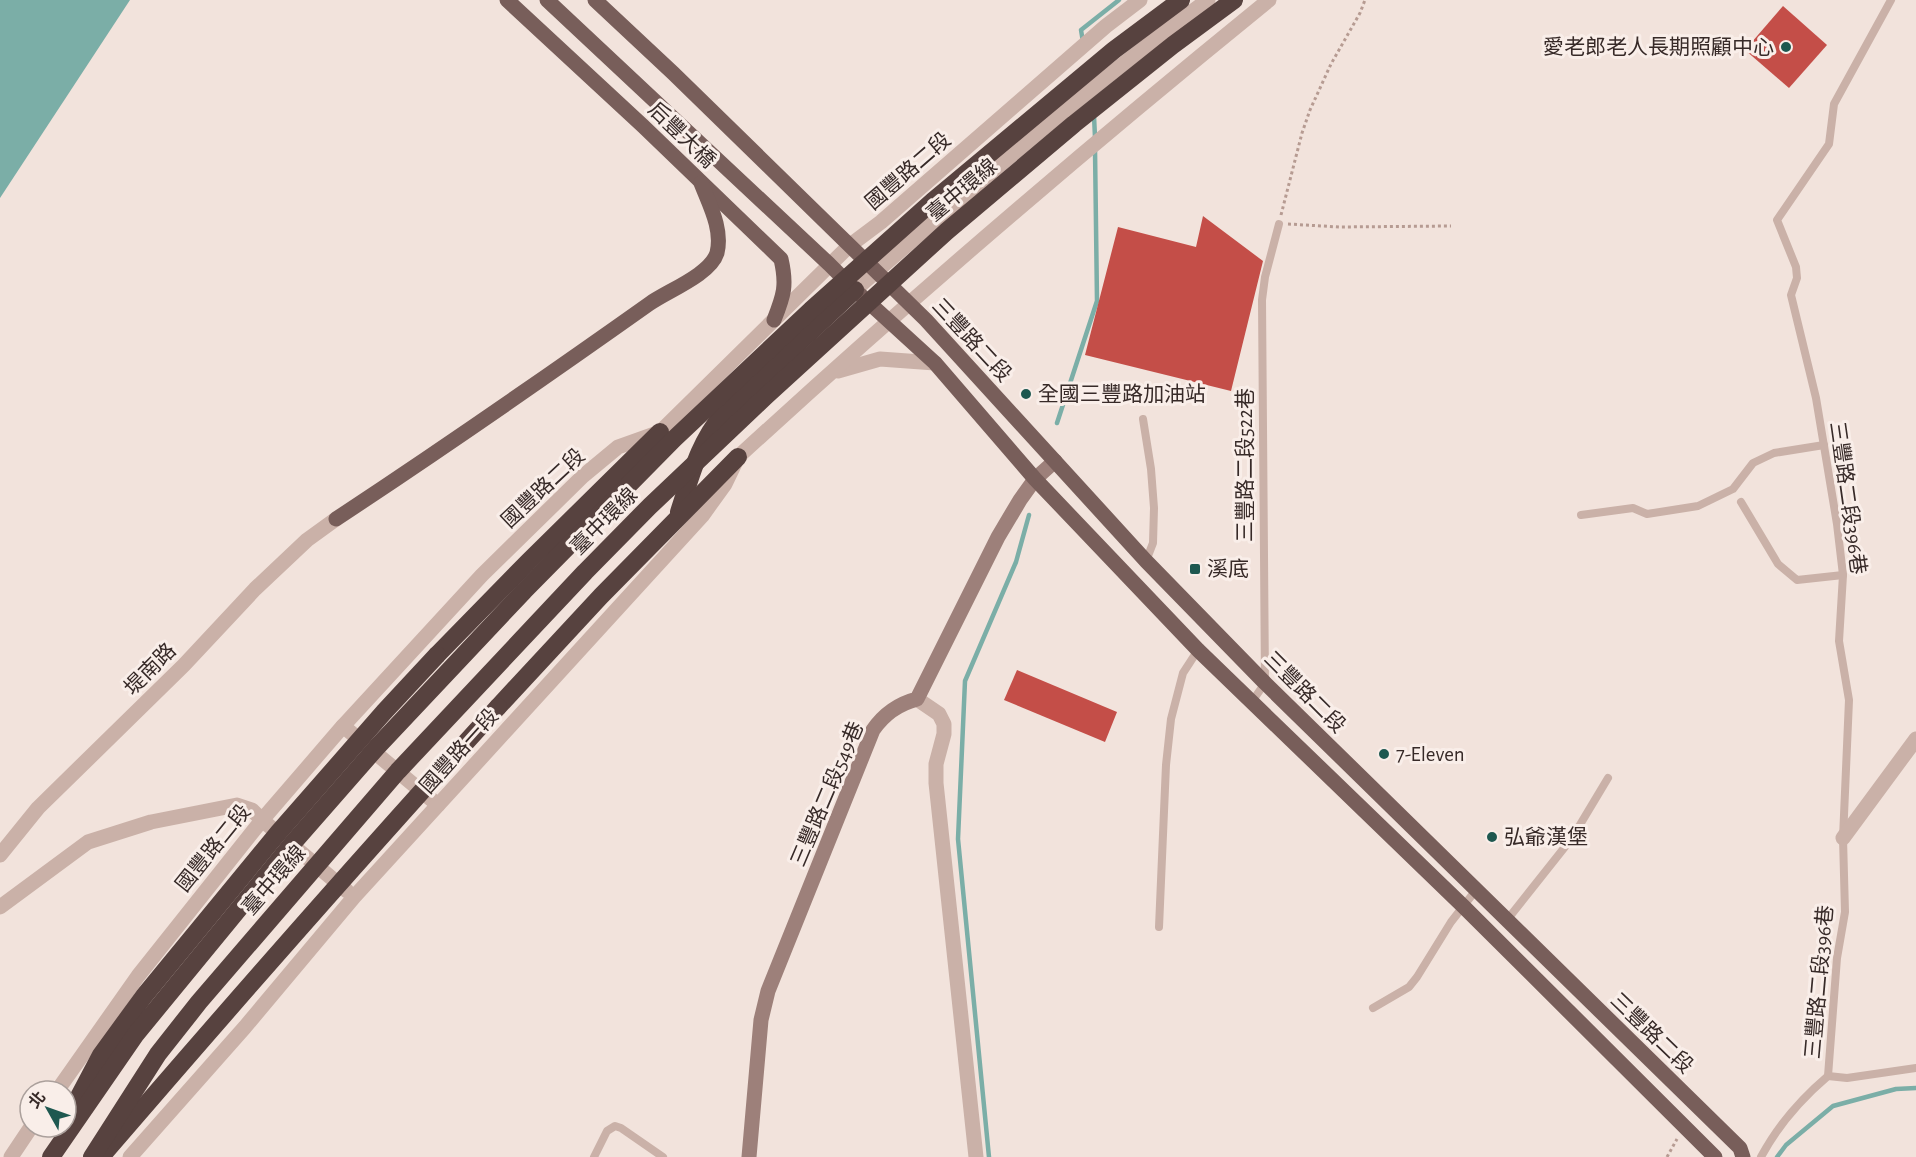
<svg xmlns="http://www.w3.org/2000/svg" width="1916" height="1157" viewBox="0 0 1916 1157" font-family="'Alegreya Sans','Noto Sans TC',sans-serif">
<rect width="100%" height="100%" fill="#f2e3dc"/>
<polygon fill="#7baea7" points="0,0 130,0 0,198"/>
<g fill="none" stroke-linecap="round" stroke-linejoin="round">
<g stroke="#7baea7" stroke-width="4.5">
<polyline points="1083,42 1081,30 1119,0"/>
<polyline points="1094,116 1095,137"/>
<polyline points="1057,423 1097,301 1095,149"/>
<polyline points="989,1157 958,839 965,681 1016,562 1029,515"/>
<polyline points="1777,1157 1786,1145 1833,1106 1896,1089 1916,1088"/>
</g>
</g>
<g fill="#c44e48">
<polygon points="1783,6 1827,45 1789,88 1745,50"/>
<polygon points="1203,216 1263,261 1231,391 1085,355 1118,227 1196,247"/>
<polygon points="1017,670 1117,712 1105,742 1004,700"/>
</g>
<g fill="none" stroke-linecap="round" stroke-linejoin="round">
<g stroke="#b69b92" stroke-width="3" stroke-dasharray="3 3" stroke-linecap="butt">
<polyline points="1281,215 1302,133 1310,110 1331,64 1360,13 1365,0"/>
<polyline points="1288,224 1339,227 1451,226"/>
<polyline points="1667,1157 1677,1139"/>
</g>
<g stroke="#cab1a8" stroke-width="8">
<polyline points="1143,419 1151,469 1154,508 1153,543 1146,561"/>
<polyline points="1741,502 1778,564 1797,580 1843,575"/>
<polyline points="1581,515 1633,508 1647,514 1698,506 1733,489 1753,463 1774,453 1824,445"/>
<polyline points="1251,703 1265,683 1262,300 1265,277 1279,224"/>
<polyline points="1507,920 1572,838 1608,778"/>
<polyline points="1159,927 1166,765 1171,719 1183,673 1198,650"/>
<polyline points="1373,1008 1409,987 1417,977 1451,922 1476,890"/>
<polyline points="1828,1076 1847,1078 1916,1068"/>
<polyline points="594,1157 607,1131 615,1126 621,1128 663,1157"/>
<path d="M1761,1157C1778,1125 1801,1099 1828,1076L1837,958L1845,912L1843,838L1849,700L1839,641L1843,575L1837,524L1816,398L1791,295L1797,278L1796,267L1777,220L1829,144L1834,104L1891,0"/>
</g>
<g stroke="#cab1a8" stroke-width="15">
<path d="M855,290C970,190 1085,89 1208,0"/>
<polyline points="838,371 880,359 935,363"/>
<polyline points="917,699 939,714 944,724 944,734 936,764 936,783 976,1157"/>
<polyline points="343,726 438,805"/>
<polyline points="1843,838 1916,739"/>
<polyline points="0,855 38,808 184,665 255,589 307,540 336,519"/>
<polyline points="0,907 88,842 151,822 237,805 252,810 262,820 347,891"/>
<polyline points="57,1091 138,976 262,820 343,726 482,575 583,476 618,447 660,432 849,246 881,222 1106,26 1140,0"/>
<polyline points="11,1157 31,1127"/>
<path d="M130,1157L245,1027L354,897L702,516L725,484L738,457C910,299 1088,147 1269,0"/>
</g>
<path stroke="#9d807a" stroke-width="15" d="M749,1157L761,1020L768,991L873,730C884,714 898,704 917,699L998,537L1020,500L1035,479L1055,461"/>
<g stroke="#785e5a" stroke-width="15">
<path d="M507,0L643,126L781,259C787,285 784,295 774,320"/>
<polyline points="547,0 829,264 855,290 935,363 1035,479 1198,650 1463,906 1715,1157"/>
<polyline points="595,0 673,73 926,320 1146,561 1265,683 1740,1148 1743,1157"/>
<path d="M336,519C442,449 546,377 649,304C667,291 710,275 717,253C723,229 709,204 701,183"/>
</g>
<g stroke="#57423f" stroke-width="18">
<path d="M679,512C691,476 698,444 723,414L855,290"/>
<polyline points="437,655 529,561 660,432"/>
<polyline points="498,707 601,596 738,457"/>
</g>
<g stroke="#57423f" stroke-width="18">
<polyline points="73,1108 101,1055 144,996 278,833 384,712 437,655"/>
<path d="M106,1151C235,1001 365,853 498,707"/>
<polyline points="51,1157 136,1034 292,844 377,747 524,591 674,439 811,310 933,201 1114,50 1181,0"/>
<polyline points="92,1157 158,1054 199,1002 398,771 585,572 650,506 766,396 947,231 1074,124 1173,45 1234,0"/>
</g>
</g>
<g fill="#1e5850" stroke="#f9eee9" stroke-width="2">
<circle cx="1786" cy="47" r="6"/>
<circle cx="1026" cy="394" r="6"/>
<rect x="1189" y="563" width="12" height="12" rx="3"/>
<circle cx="1384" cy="754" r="6"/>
<circle cx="1492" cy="837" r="6"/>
</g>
<g text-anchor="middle" stroke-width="6" stroke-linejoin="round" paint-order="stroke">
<g font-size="21" fill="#372a28" stroke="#f9eee9" text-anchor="start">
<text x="1774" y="54" text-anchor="end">愛老郎老人長期照顧中心</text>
<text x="1038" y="401">全國三豐路加油站</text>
<text x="1207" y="576">溪底</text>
<text x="1396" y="761">7-Eleven</text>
<text x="1504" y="844">弘爺漢堡</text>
</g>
<g font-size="21" fill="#372a28" stroke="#f9eee9">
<text transform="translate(682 135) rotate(44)" y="7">后豐大橋</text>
<text transform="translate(908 171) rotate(-41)" y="7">國豐路二段</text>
<text transform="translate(962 190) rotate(-40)" y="7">臺中環線</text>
<text transform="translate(972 340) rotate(47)" y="7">三豐路二段</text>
<text transform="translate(1245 465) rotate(-90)" y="7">三豐路二段522巷</text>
<text transform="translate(543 488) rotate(-43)" y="7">國豐路二段</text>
<text transform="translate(1848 498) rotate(82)" y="7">三豐路二段396巷</text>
<text transform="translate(604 521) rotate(-45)" y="7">臺中環線</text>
<text transform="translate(150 669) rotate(-45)" y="7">堤南路</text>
<text transform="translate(1305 692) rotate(45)" y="7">三豐路二段</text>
<text transform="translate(459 751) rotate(-48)" y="7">國豐路一段</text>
<text transform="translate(827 794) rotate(-67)" y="7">三豐路二段549巷</text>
<text transform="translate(213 848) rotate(-51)" y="7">國豐路二段</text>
<text transform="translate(274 880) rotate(-49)" y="7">臺中環線</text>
<text transform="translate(1819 982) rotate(-85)" y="7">三豐路二段396巷</text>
<text transform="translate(1652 1033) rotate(44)" y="7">三豐路二段</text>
</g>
</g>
<g transform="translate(48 1109) rotate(310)"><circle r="28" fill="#f9eee9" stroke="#aba09c" stroke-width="1.5"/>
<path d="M0-4.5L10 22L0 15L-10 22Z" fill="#1e5850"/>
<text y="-9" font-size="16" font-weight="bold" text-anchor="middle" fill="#372a28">北</text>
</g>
</svg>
